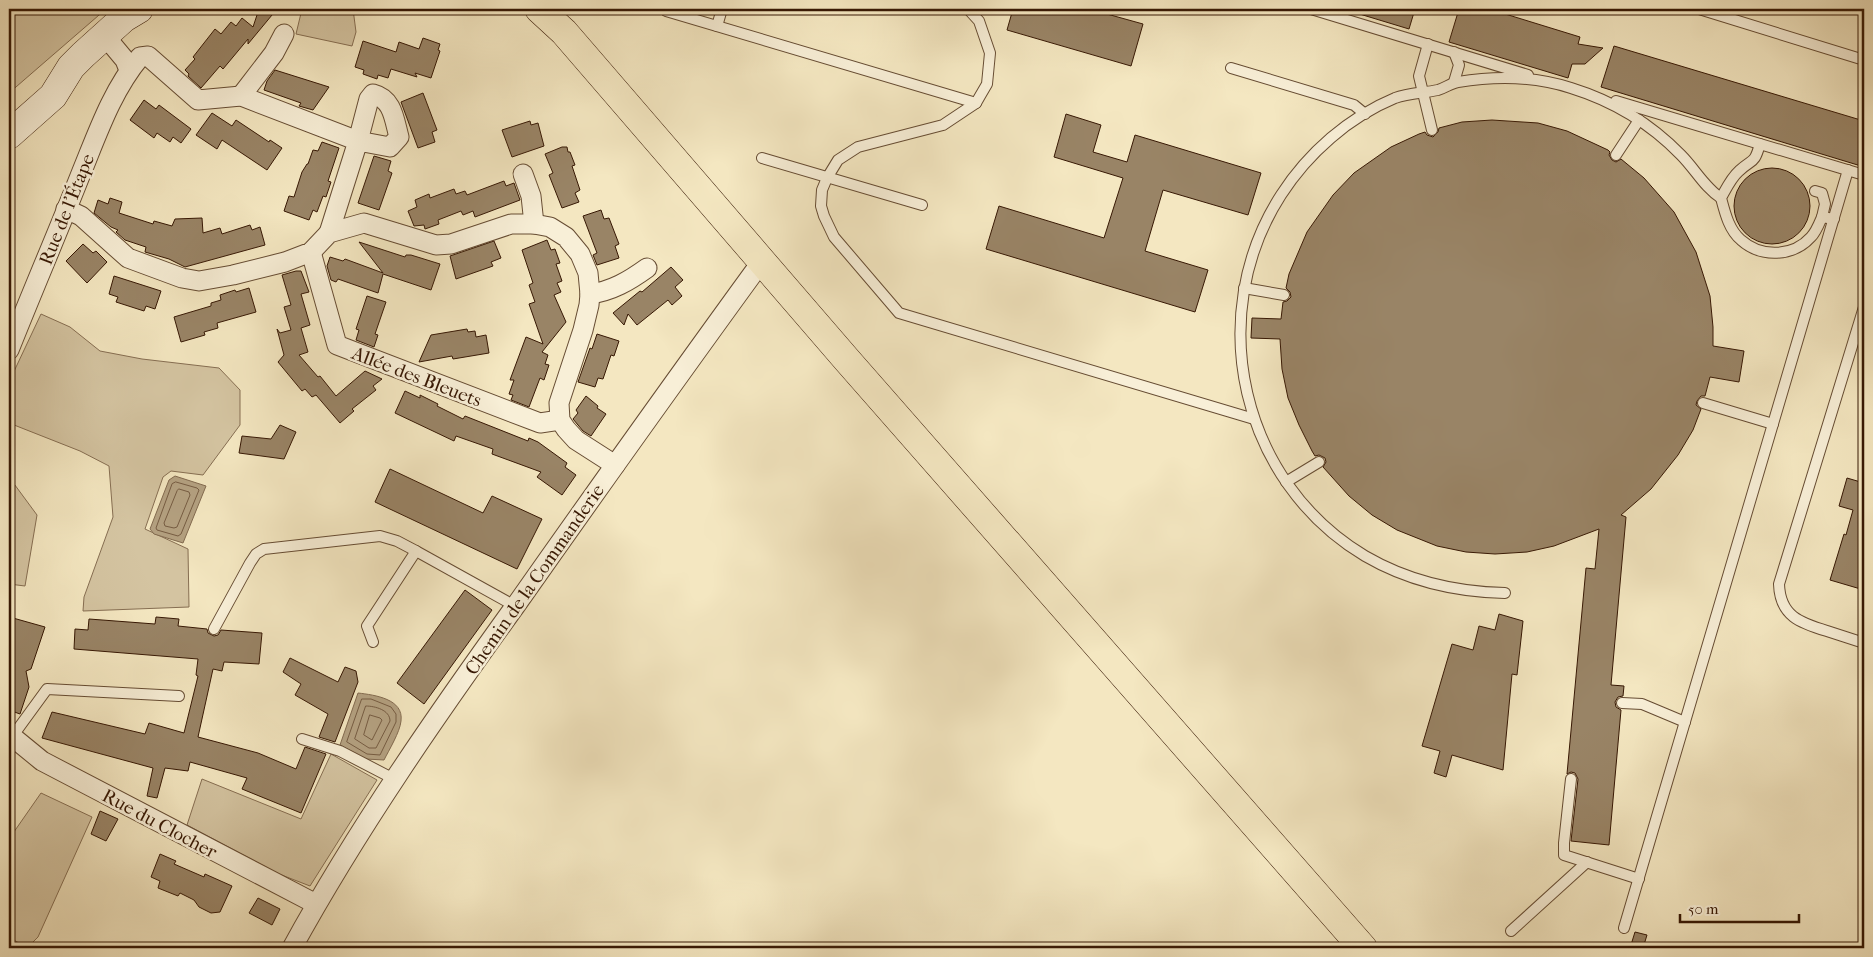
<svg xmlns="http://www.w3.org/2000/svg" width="1873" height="957" viewBox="0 0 1873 957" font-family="'IM FELL French Canon',serif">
<rect width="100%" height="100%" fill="#f4e7c1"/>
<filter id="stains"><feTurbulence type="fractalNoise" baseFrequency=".004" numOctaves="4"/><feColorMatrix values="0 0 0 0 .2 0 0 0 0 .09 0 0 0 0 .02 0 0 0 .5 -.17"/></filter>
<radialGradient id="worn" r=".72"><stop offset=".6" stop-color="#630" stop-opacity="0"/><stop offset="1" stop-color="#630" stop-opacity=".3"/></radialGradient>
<g fill="#d4c4a1" stroke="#866e52">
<polygon points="9,9 106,9 9,93"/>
<polygon points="302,9 353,9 356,32 352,46 296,34"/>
<polygon points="41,314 70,327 100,351 142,359 219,368 240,390 240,425 203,475 171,471 163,477 145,529 188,549 189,607 83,611 84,597 113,517 109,466 80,451 9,423 9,382"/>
<polygon points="9,477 37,515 25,586 9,584"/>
<polygon points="331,754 377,780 310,886 279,874 187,825 202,779 301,819"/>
<polygon points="41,793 92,817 38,937 27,948 9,937 9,839"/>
</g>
<g fill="#b4a181" stroke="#826a4f">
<polygon points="175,476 206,486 183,543 154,534 150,529 169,480"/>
<path d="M358,693C375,695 404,699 401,721C400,732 389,750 384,760L366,759L340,745Z"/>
</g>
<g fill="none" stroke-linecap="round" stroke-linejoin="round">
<g stroke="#765c42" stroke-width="1">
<polygon points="176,482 197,488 199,490 181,534 178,536 157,530 156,528 172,484"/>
<polygon points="179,489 189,492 190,495 177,527 174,528 165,526 164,523 177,491"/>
<polygon points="362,699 371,699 391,707 396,714 396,722 380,755 367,754 347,742"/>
<path d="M366,706C375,706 390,710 390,721L376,748H369L355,739Z"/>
<polygon points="370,715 380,718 382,720 372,740 364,735"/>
</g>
</g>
<g fill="#998466" stroke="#371804">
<polygon points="259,9 277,9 248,44 248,39 223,69 220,66 201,88 188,76 189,74 185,70 195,59 193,57 215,29 221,34 231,22 236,26 242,18 253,27"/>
<polygon points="1013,9 1089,9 1143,24 1131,66 1007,30"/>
<polygon points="1354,9 1415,9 1409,29 1353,12"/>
<polygon points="1459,9 1489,9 1580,37 1578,44 1603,48 1585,64 1572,64 1568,78 1449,42"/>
<polygon points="423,38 440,44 438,50 440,51 431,78 415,73 417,77 391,69 388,78 378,75 377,79 363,74 364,70 355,67 363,41 396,52 399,42 419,49"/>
<polygon points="1614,46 1864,121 1864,156 1861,166 1601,87"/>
<polygon points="275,70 329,87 313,110 299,106 301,103 264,90 267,81"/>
<polygon points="423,93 437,130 432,132 435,142 418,148 401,102"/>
<polygon points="144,100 156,109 159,105 191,129 181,143 173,137 170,142 157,133 154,138 130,120"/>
<polygon points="212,113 232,126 236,120 269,142 270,140 282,148 267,170 222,140 217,149 196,135"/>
<polygon points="1066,114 1101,125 1093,152 1127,162 1135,135 1261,173 1248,215 1163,190 1145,251 1208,270 1195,312 986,249 999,206 1104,238 1123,178 1054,157"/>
<polygon points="1492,120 1538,123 1567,131 1608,150 1610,152 1609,155 1612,160 1616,162 1621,159 1644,178 1674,212 1696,252 1710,296 1713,327 1713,346 1744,351 1739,382 1710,377 1705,396 1701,396 1697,401 1696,405 1701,409 1693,430 1678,455 1651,489 1621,515 1626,517 1611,685 1624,686 1623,696 1618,697 1615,702 1616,707 1621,710 1609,845 1571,841 1578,779 1575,773 1571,772 1567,774 1586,568 1595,569 1599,529 1554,546 1527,552 1495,554 1466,552 1437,546 1397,530 1372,515 1349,496 1323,467 1326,462 1325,458 1319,455 1315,456 1312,451 1299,425 1288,398 1282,369 1280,339 1251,338 1252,318 1281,319 1283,302 1287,301 1291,297 1290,292 1286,288 1289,274 1307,232 1333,195 1354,173 1391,147 1419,134 1425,132 1427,135 1433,137 1438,132 1439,128 1462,122"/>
<polygon points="530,121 531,125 538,123 544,146 512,157 502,130"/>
<polygon points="322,142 339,148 328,181 331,182 326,197 323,196 317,212 313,210 309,220 284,211 289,196 294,197 302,172 307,164 308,164 313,150 318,151"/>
<polygon points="562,147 567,147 568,152 570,152 575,165 572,166 580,190 575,193 579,202 562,208 549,175 553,173 545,154"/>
<polygon points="374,156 391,161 388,171 392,173 379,210 358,203"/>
<circle cx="1772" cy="206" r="38"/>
<polygon points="504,181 506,186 514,183 520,200 475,217 473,211 463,215 461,211 438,220 439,224 425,229 424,225 414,226 408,211 417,207 415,200 429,194 430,198 454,189 456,194 465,191 467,195"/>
<polygon points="110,198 122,202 119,213 153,224 154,221 172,226 175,219 202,218 203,233 220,228 222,234 250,225 252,230 260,227 265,245 185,267 169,259 145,252 146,247 125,240 116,232 118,230 111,227 94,213 98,200 108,204"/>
<polygon points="601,210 604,219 609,218 619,244 615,246 619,258 597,265 593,255 597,253 583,216"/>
<polygon points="547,240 551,250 555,249 560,263 556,264 562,281 557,283 561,292 554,295 566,322 542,352 548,355 545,364 549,365 544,380 540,378 529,407 511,400 513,395 509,394 514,380 510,380 526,337 543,344 529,304 535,302 529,285 533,283 522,250"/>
<polygon points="494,241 501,258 491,262 493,266 456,279 450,256"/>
<polygon points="359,242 405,257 406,255 411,255 440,264 431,290 383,274 378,293 338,279 336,282 331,280 327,266 330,257 343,261 345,259 383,273"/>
<polygon points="83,244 93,253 96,251 107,262 87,283 66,261"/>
<polygon points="671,267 683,280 675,287 682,296 672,305 668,300 637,325 628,314 624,325 613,313 640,291 642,292"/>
<polygon points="296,271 301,271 309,292 301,294 310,325 301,328 308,352 299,355 318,377 320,376 336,396 365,371 382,379 373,386 376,390 352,409 354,411 340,423 316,395 312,397 305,389 302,391 278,362 284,355 277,329 280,333 291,330 284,307 291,305 282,275"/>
<polygon points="114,276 161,291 155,309 146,306 144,311 116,302 118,297 109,294"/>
<polygon points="249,288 256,312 217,323 218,328 204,332 205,335 181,342 174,317 211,306 211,303 221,300 220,295 235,290 236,292"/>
<polygon points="367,296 386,302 375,334 378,335 374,347 356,340 359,330 356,329"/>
<polygon points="467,329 468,332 475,331 476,337 486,335 489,353 453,359 452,356 419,362 431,335"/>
<polygon points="597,334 619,341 614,356 611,355 603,379 598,378 595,387 578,382 590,348 592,349"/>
<polygon points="405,391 420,398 420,395 438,404 437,406 463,419 465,416 528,441 529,438 538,442 567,463 565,467 576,475 562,495 537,477 541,472 492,454 493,449 456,436 454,441 395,413"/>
<polygon points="586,396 598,406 597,408 606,414 591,436 583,431 573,419 578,413 576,410"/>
<polygon points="280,425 296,432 284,459 239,453 242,436 271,439"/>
<polygon points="390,469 483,513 492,496 542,519 517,569 375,502"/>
<polygon points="1847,478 1864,483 1864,590 1830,580 1844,534 1846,535 1853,510 1839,506"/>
<polygon points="465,590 492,610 424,704 397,683"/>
<polygon points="1499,614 1523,621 1517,675 1512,674 1503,770 1452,755 1446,777 1434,773 1440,751 1422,746 1452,644 1473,650 1479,626 1495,630"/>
<polygon points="156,617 179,619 178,626 207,629 208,633 214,636 218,635 221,630 262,633 259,664 224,662 222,671 213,669 198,737 258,753 296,769 305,747 326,754 301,813 242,789 247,778 190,762 188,771 165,768 157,798 147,796 153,768 42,738 52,712 145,734 149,723 184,733 198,676 196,675 198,659 74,649 75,629 88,630 89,619 155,624"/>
<polygon points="13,618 45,627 31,669 26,671 29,687 20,714 9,710 9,631"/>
<polygon points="290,658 338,682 345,667 356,671 358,682 335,742 319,737 328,714 295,695 301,684 283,672"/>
<polygon points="100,811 118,819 106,841 91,834"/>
<polygon points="160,854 176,861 174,864 204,877 205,874 232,886 220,912 211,913 199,907 194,900 180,893 178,896 158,888 160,881 151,877"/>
<polygon points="258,898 280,909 272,925 249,913"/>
<polygon points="1635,932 1647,935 1643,948 1630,948"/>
</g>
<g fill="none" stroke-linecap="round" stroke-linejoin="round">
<g stroke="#664c33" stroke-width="12">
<g id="lane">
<polyline points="968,9 979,21 990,53 987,84 980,96 976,103 943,125 858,147 838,160 827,178 822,190 821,206 824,216 834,237 899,313 1254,419"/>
<polyline points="1311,9 1528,75"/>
<polyline points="1699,9 1864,60"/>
<polyline points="666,11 976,103"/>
<polyline points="717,26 722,9"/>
<polyline points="1428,44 1419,76 1432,130"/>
<polyline points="1231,68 1354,105 1365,114"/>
<polyline points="1454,82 1459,65 1454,52"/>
<polyline points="1616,101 1864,175"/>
<path d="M1760,144C1754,165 1753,158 1739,171C1731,178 1726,189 1721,198C1725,213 1729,230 1741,240C1761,258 1793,257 1811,237C1816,232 1819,224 1822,217L1834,219"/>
<polyline points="1616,155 1639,120"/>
<polyline points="762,158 922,205"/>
<polyline points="1815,191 1822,193 1825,204 1822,217"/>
<polyline points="1244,288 1284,295"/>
<path d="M1864,307L1779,584C1780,616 1800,623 1827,631C1839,635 1852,639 1864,643"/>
<polyline points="1703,403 1773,424"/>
<polyline points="1286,482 1319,462"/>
<path d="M1505,593C1456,592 1408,581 1365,556C1241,482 1203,316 1281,195C1308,153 1349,117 1395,98C1408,93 1424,93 1438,90C1445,88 1451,83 1458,82C1495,76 1534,76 1571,88C1613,101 1650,123 1681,155C1695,169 1705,188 1721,198"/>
<polyline points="214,629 250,563 256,554 264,549 380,536 397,541 416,551"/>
<polyline points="373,642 367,626 416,551 515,606"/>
<polyline points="1622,703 1642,704 1685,722"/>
<polyline points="12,737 47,689 179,696"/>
<polyline points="302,739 340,751 394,779"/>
<polyline points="1571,779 1564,843 1564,855 1639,879"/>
<polyline points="1624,928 1848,170"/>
<polyline points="1511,931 1587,862"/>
</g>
</g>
<g stroke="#664c33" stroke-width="21">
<g id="street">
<polyline points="105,36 125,60 129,70"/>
<polyline points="241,96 274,53 284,34"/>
<polyline points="523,174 531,196 534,224"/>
<polyline points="66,209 81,216 128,258 182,278 199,281 233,275 285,262 311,252 329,233 364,223 436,245 451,244 511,224 534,224 550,227 566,237 580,254 588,273 590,294 589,305 583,330 559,403 560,420 566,429 576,440 615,465"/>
<polyline points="311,252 337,345 540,423 560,420"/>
<path d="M590,294C612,291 629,281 647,268"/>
<path d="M9,350C32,292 57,234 80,176C97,135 111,92 140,57L148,56L198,100L241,96L358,141L390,147L399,137C394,119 393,99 373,94L369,99L358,141L329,233"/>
<polyline points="9,734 42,761 316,904"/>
<path d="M292,948C358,828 436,716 516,605C597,490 679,375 762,261"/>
</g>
</g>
<g stroke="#371804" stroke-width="29">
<polyline id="secondary" points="9,135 53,96 71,67 83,55 124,18 139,9"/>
</g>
<g stroke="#371804" stroke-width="29">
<polyline id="primary" points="539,9 564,32 847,360 1363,948"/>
</g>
<use href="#lane" stroke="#f8efd7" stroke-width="10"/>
<use href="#street" stroke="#f8efd7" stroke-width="19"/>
<use href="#secondary" stroke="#f8efd7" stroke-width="28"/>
<use href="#primary" stroke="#f4e7c1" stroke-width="28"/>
</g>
<g text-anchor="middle" stroke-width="5" stroke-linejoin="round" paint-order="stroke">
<g font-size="19" fill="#371804" stroke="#f8efd7">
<text transform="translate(66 209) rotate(-68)" y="7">Rue de l'Étape</text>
<text transform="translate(417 376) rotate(21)" y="7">Allée des Bleuets</text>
<text transform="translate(534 579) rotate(-55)" y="7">Chemin de la Commanderie</text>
<text transform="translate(160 823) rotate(28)" y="7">Rue du Clocher</text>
</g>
</g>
<rect width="1873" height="957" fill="none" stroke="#f4e7c1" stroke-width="30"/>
<rect x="10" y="10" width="1853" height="937" fill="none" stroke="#371804" stroke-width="2.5"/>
<rect x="15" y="15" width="1843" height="927" fill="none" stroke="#371804"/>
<path d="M1680 914v8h119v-8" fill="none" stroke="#371804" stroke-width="2.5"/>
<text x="1688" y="914" font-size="15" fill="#371804" stroke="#f8efd7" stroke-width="4" paint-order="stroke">50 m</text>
<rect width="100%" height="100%" filter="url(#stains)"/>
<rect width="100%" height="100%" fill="url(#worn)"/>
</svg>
